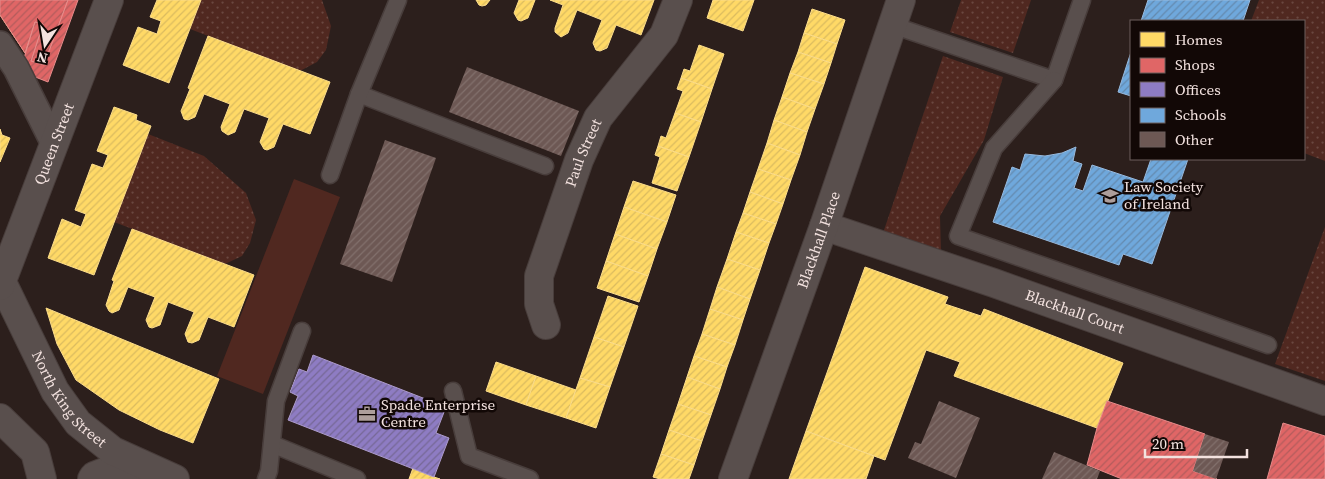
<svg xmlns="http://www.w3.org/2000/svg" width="1325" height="479" viewBox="0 0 1325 479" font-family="'Source Serif 4',serif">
<defs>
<pattern id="grass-dots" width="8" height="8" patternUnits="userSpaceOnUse" patternTransform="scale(1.25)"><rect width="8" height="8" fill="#502820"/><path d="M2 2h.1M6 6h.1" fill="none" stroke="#6a4740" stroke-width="1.8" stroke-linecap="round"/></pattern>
<pattern id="homes-hatch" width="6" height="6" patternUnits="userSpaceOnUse" patternTransform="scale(1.25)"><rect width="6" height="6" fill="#ffd966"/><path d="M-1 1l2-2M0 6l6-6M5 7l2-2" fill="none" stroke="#dbbb5f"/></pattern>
<pattern id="shops-hatch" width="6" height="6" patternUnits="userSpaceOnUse" patternTransform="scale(1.25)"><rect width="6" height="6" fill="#e06666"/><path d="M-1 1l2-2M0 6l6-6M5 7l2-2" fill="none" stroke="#b35c5c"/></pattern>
<pattern id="offices-hatch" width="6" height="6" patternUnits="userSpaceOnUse" patternTransform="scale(1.25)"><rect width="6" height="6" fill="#8e7cc3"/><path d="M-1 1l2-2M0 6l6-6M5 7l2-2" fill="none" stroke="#766896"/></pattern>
<pattern id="schools-hatch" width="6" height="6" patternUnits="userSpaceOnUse" patternTransform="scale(1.25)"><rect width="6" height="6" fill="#6fa8dc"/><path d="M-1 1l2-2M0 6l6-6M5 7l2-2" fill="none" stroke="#648aae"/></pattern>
<pattern id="building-hatch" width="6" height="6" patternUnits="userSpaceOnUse" patternTransform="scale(1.25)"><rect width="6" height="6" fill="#6d5854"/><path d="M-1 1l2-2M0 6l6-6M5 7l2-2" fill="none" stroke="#82706c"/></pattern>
</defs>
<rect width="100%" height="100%" fill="#2c1f1c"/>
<g fill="url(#grass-dots)">
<polygon points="201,0 322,0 331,26 326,50 317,62 300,71 190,29"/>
<polygon points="961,0 1031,0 1013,53 950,32"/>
<polygon points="1259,0 1325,0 1325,161 1304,153 1304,21 1251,21"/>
<polygon points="943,56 1003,77 984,140 940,216 941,252 883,233"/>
<polygon points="148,134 204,156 246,193 256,220 250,243 242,256 225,264 114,222"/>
<polygon points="1325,227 1325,381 1275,364"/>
</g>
<polygon fill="#502820" points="294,179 340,197 263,394 217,376"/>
<g fill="url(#homes-hatch)" stroke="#fbdc8a">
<polygon points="0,0 73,0 43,80 0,15"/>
<polygon points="157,0 201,0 169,83 123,65 138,27 157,34 161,21 150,17"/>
<polygon points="476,0 490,0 486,5 482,6 479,5"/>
<polygon points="519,0 535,0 528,18 521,21 518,20 514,13"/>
<polygon points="550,0 654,0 641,35 616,25 607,48 600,51 596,50 593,43 602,20 577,10 568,33 561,37 555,32 555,28 563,5"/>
<polygon points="713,0 754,0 743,31 707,18"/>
<polygon points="812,9 845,20 837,44 804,33"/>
<polygon points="804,33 837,44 831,63 798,52"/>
<polygon points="208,36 330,82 310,134 283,124 274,147 267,150 264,149 260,142 269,118 244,109 235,132 228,135 222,131 221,127 230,104 204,94 195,117 188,120 184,119 181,111 190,89 188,88"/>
<polygon points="699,45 724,54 712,89 681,78 684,69 690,71"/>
<polygon points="798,52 831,63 824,84 790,73"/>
<polygon points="790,73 824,84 815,109 782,97"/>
<polygon points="681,78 712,89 701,122 675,113 683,91 677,89"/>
<polygon points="782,97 815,109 807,132 774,120"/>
<polygon points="114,107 137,115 136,120 151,126 94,275 48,258 62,219 81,227 86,214 75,210 92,164 103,168 108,155 97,151"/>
<polygon points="675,113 701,122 689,157 658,146 661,136 666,138"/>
<polygon points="774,120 807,132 800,155 767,143"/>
<polygon points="0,129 2,135 10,138 0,162"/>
<polygon points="767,143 800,155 791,180 758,169"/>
<polygon points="658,146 689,157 677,191 652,183 660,157 655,155"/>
<polygon points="758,169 791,180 783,204 750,192"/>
<polygon points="633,181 676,195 667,222 624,207"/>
<polygon points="750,192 783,204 776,224 743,213"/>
<polygon points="624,207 667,222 657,249 615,234"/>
<polygon points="743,213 776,224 769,243 736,232"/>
<polygon points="132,229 254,275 234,327 208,317 199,340 192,343 188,342 185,334 194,312 168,302 160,325 152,328 149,327 146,320 155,297 128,287 119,310 112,313 109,311 106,305 114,281 112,280"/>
<polygon points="736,232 769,243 760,270 727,259"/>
<polygon points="615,234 657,249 648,276 606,261"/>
<polygon points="727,259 760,270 750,299 717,287"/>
<polygon points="606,261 648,276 639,302 597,288"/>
<polygon points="865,267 948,297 945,304 981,316 984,309 1123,363 1097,428 954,376 960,362 926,350 885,460 806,431"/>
<polygon points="717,287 750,299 743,320 710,309"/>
<polygon points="608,296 638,306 624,347 594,337"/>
<polygon points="46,308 219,379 193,443 160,430 119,410 76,380 57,344"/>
<polygon points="710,309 743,320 735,345 702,334"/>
<polygon points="702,334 735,345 727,367 694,356"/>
<polygon points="594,337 624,347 610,387 580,378"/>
<polygon points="694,356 727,367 720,389 687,377"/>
<polygon points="496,362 536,376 526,405 486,391"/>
<polygon points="536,376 576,390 566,418 526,405"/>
<polygon points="687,377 720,389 711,415 678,404"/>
<polygon points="580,378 610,387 596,428 566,418"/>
<polygon points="678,404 711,415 702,441 669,430"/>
<polygon points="669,430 702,441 694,465 661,454"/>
<polygon points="806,431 874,456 866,479 789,479"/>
<polygon points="661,454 694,465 689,479 660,479 653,477"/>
<polygon points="413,468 434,477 440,479 409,479"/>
</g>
<g fill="url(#shops-hatch)" stroke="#e68b8a">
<polygon points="0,0 68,0 44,65 31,61 43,24 35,22 25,53 0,15"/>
<polygon points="68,0 78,0 48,82 20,71 35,22 43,24 31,61 44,65"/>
<polygon points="1107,401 1205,434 1193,471 1217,479 1122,479 1087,465 1097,428"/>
<polygon points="1283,423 1325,436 1325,479 1267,479"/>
</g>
<polygon fill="url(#offices-hatch)" stroke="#ac9bcb" points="313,355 446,407 436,433 449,438 434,477 288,420 298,396 290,392 299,369 307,372"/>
<g fill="url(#schools-hatch)" stroke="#97b9dd">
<polygon points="1148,0 1250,0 1243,21 1141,21"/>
<polygon points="1131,52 1131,96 1118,92"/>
<polygon points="1076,147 1073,161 1082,164 1074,188 1083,191 1092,165 1143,182 1151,159 1188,159 1152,264 1123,254 1119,265 993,222 1012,167 1020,170 1025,154 1045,156 1062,153"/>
</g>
<g fill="url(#building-hatch)">
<polygon points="467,67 579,111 561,156 449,112"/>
<polygon points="385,140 436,158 392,282 340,264"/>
<polygon points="939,401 980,418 956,478 908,458 915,442 921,444"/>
<polygon points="1205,434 1229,442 1216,479 1193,471"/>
<polygon points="1054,452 1100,471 1097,479 1042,479"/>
</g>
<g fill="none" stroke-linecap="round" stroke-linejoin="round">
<g stroke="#483d3b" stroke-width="19">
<g id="service">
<polyline points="892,25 1054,80 1082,0"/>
<polyline points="1054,80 994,148 958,236 1173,311 1268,345"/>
<polyline points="359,94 545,166"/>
<polyline points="330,175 359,94 398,0"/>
<polyline points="453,391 469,456 530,479"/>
<polyline points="272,444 357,479"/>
<polyline points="266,479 269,471 276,401 302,331"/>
</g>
</g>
<g stroke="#483d3b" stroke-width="28">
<polyline id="pedestrian" points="0,44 16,68 54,144"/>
</g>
<g stroke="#483d3b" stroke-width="30">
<g id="minor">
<path id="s1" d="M824,226L994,283L1325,401"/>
<path id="s2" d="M546,325L539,304V276L579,160L598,118L664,35L678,0"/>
<polyline points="0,418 35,452 42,479"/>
<polyline points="92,479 94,476 117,467 147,467"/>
</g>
</g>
<g stroke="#483d3b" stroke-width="30">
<g id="tertiary">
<path id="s3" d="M2,282L55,391L78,423L113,451L175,479"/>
</g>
</g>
<g stroke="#483d3b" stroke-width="30">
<g id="secondary">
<path id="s4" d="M0,286L109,0"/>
<path id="s5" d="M733,479L824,226L901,0"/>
</g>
</g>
<use href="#service" stroke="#594f4d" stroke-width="16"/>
<use href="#pedestrian" stroke="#594f4d" stroke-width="25"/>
<use href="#minor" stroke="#594f4d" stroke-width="28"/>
<use href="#tertiary" stroke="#594f4d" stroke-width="28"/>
<use href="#secondary" stroke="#594f4d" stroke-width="28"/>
</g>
<defs>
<g id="university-bare" transform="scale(1.35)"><path d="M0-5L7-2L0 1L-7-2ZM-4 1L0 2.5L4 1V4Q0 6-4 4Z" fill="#ad9e9b" stroke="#120806" stroke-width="2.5" paint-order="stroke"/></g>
<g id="office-bare" transform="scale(1.35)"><path d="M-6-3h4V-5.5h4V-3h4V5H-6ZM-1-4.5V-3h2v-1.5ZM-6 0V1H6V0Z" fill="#ad9e9b" stroke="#120806" stroke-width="2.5" paint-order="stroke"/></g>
</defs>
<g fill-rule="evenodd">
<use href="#university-bare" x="1110" y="196"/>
<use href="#office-bare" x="367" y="414"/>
</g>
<g text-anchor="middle" stroke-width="5" stroke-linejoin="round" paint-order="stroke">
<g font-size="15" fill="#f3e2df" stroke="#120806">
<text dy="5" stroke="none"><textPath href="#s4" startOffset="152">Queen Street</textPath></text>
<text dy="5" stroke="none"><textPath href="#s2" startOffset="181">Paul Street</textPath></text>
<text dy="5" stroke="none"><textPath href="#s5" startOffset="254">Blackhall Place</textPath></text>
<text dy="5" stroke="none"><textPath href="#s1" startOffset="265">Blackhall Court</textPath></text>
<text dy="5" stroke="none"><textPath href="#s3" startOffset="136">North King Street</textPath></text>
</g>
<g font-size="15" fill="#f3e2df" stroke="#120806" text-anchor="start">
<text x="1124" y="192">Law Society<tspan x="1124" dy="17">of Ireland</tspan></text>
<text x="381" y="410">Spade Enterprise<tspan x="381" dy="17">Centre</tspan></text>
</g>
</g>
<rect x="1130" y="20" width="175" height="140" fill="#120806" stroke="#6c5f5d"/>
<rect x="1140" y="32" width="25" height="15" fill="#ffd966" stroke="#6c5f5d"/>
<text x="1175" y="45" font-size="15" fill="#f3e2df">Homes</text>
<rect x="1140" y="58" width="25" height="15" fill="#e06666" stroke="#6c5f5d"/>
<text x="1175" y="70" font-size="15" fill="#f3e2df">Shops</text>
<rect x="1140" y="82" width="25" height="15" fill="#8e7cc3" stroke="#6c5f5d"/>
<text x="1175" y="95" font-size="15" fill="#f3e2df">Offices</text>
<rect x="1140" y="108" width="25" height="15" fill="#6fa8dc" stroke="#6c5f5d"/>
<text x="1175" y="120" font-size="15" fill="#f3e2df">Schools</text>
<rect x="1140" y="132" width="25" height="15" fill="#6d5854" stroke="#6c5f5d"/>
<text x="1175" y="145" font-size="15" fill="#f3e2df">Other</text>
<g transform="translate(45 45) rotate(192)" stroke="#120806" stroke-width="4" paint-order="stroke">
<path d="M0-4L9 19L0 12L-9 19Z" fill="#f3e2df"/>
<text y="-8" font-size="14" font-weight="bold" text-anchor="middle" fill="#f3e2df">N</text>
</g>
<path d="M1145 449v8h102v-8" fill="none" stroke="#f3e2df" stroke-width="2.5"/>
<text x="1152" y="449" font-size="15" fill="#f3e2df" stroke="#120806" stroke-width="4" paint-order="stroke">20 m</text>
</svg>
